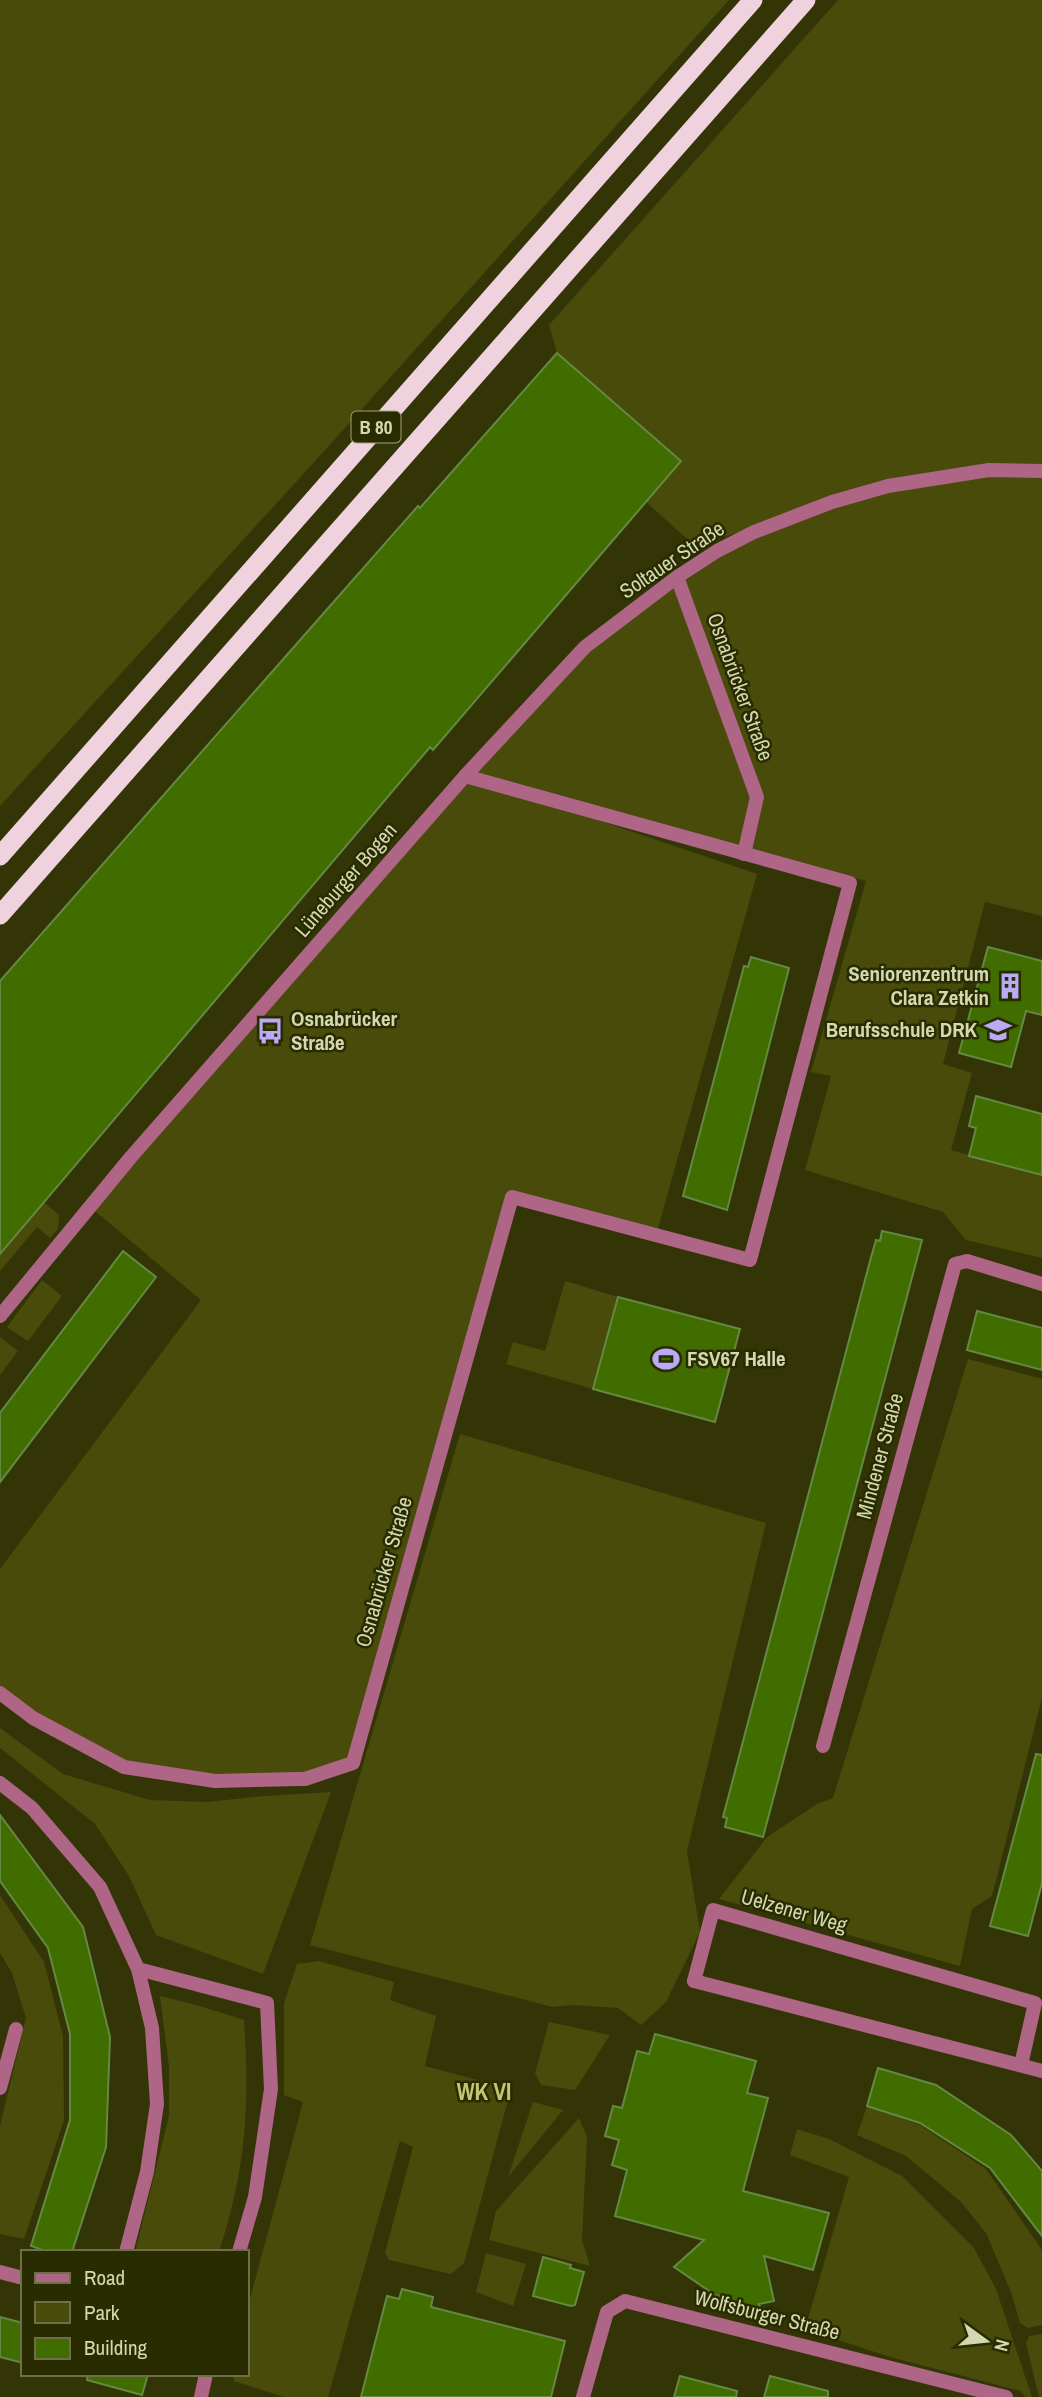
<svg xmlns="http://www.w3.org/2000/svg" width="1042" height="2397" viewBox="0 0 1042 2397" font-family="'Archivo Narrow',sans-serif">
<rect width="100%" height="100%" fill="#333507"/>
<g fill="#484b0a">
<polygon points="0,0 729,0 327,448 0,806"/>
<polygon points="838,0 1042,0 1042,916 985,902 943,1064 972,1073 951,1150 1042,1175 1042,1258 966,1240 943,1212 805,1170 831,1076 811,1072 866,881 480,780 757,874 657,1232 513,1198 353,1763 298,1779 210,1780 120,1765 0,1693 0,1569 201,1300 89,1206 585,647 677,577 798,514 695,546 646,502 681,461 557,353 549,325"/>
<polygon points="34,1194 59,1215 58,1229 50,1238 37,1227 0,1271 0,1254"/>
<polygon points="42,1280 62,1296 28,1341 7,1327"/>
<polygon points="565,1281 618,1297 593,1389 506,1364 513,1342 545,1351"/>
<polygon points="0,1337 18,1351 0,1375"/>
<polygon points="968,1359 1042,1379 1042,1698 992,1896 972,1909 960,1966 719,1899 767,1837 817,1804 833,1798"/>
<polygon points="460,1434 766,1523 687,1851 700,1932 666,2002 641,2025 618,2008 571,2005 553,2007 310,1945"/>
<polygon points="0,1728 63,1774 150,1800 207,1802 264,1796 331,1792 263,1974 156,1935 129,1876 95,1824 0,1748"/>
<polygon points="0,1895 44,1962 63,2036 64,2120 24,2239 0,2234 0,2126 26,2018 12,1973 0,1953"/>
<polygon points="319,1961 394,1982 390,2000 436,2016 425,2066 511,2089 464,2263 451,2274 389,2260 385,2253 413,2147 400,2141 328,2397 284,2397 234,2381 232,2374 247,2374 247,2310 303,2102 284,2095 284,2003 297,1964"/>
<path d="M160,1996L200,2006L244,2020C250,2106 246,2169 219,2252H135L169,2116V2067Z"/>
<polygon points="549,2022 610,2035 575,2090 541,2085 535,2073"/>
<polygon points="533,2102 563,2110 508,2177"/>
<polygon points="867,2106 920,2125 986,2169 1042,2250 1042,2325 1028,2328 1020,2323 1011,2292 986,2233 961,2202 906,2156 857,2135"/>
<polygon points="579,2118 587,2137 582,2240 590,2266 489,2240 496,2211"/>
<polygon points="797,2129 829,2139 902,2176 974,2248 996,2289 1032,2397 1025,2397 1021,2391 890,2357 805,2329 849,2177 790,2155"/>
<polygon points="486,2253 526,2264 513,2306 476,2292"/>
<polygon points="1042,2334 1042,2397 1039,2397 1026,2343 1029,2336"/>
</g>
<g fill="#406c00" stroke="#648943" stroke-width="2">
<polygon points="557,353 681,461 433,750 430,747 0,1254 0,981 418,506 420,508"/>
<polygon points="988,947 1042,961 1042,1015 1026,1011 1011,1067 959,1053"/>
<polygon points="751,957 789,968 727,1210 683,1196 744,966 748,967"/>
<polygon points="976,1096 1042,1114 1042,1175 969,1156 976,1128 969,1126"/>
<polygon points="882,1231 922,1240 763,1837 725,1827 727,1818 723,1817 870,1261 876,1240 880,1241"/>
<polygon points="123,1251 156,1277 0,1482 0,1413"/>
<polygon points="618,1297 740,1329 715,1422 593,1389"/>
<polygon points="977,1311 1042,1328 1042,1370 967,1350"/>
<polygon points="1036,1754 1042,1755 1042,1883 1028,1936 990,1926"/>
<polygon points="0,1815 83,1927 110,2037 106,2147 72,2252 48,2252 31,2246 70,2120 70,2034 48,1948 0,1881"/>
<polygon points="655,2034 756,2061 747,2093 768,2098 743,2191 829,2213 813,2270 764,2256 774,2301 759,2304 760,2307 740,2310 737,2303 715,2295 674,2267 704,2240 615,2216 627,2170 612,2165 619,2140 605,2136 613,2106 622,2108 637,2051 649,2054"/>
<polygon points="878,2068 936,2085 1011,2135 1042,2171 1042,2236 990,2168 920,2123 867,2106"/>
<polygon points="543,2257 571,2265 570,2268 584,2272 575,2305 571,2306 533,2296"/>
<polygon points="402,2289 433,2297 431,2307 565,2341 551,2397 361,2397 387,2296 399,2299"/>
<polygon points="0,2317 23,2323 23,2363 0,2357"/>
<polygon points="88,2374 148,2374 142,2395 87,2380"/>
<polygon points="680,2376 737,2391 736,2397 674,2397"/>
<polygon points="770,2376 828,2391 828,2397 764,2397"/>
</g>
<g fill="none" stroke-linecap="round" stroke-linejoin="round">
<g stroke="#ae6586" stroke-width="14">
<polyline points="694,1981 713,1910 1035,2003 1021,2065"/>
<polyline points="0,2088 16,2029"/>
<polyline points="0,2272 23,2278"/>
</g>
<g stroke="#ae6586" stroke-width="14">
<polyline points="677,577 757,797 744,854"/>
<polyline points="0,1316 131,1157 465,776 585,647 677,577 717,551 754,532 832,502 888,486 989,470 1042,471"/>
<polyline points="0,1693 33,1718 124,1767 215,1781 298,1779 305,1779 353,1763 512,1197 750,1260 850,883 465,776"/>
<polyline points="823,1746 955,1264 967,1261 1042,1284"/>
<polyline points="0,1783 32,1808 100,1887 138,1969 152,2028 157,2104 147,2172 126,2252"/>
<polyline points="138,1969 267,2003 271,2089 255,2197 239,2252"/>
<polyline points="694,1981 1042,2071"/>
<polyline points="201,2397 206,2374"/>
<polyline points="583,2397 607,2312 625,2301 1006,2397"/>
</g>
<g stroke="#f0d2de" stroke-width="19">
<polyline points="0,856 753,0"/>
<polyline points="0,915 806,0"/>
</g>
</g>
<defs>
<g id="building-bare" transform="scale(2.1)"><path d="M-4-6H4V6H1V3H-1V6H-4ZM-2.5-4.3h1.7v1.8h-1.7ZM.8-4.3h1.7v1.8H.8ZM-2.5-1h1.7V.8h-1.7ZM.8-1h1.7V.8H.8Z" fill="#b9abf7" stroke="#292b00" stroke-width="2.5" paint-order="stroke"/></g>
<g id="school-bare" transform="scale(2.1)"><path d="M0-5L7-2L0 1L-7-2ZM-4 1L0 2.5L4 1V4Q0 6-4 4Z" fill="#b9abf7" stroke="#292b00" stroke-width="2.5" paint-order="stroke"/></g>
<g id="bus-bare" transform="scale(2.1)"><path d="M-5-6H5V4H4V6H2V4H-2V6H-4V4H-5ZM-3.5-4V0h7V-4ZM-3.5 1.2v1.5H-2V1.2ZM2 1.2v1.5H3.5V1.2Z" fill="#b9abf7" stroke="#292b00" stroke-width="2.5" paint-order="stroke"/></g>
<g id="stadium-bare" transform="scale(2.1)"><path d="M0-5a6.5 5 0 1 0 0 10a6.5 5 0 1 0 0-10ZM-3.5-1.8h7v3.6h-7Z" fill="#b9abf7" stroke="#292b00" stroke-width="2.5" paint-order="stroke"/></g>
</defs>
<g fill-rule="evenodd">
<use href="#building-bare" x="1010" y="986"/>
<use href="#school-bare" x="998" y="1030"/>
<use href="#bus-bare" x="270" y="1031"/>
<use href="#stadium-bare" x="666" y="1359"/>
</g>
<g text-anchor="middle" stroke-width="5" stroke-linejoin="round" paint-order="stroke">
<rect fill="#292b00" stroke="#a1a47b" stroke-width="2" x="351.5" y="411.5" width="49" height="31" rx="5"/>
<g font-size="19" font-weight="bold" fill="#d4d8b0">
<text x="376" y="434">B 80</text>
</g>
<g font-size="21" fill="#d4d8b0" stroke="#292b00">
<text transform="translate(672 560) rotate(-34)" y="7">Soltauer Straße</text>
<text transform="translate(740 687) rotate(70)" y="7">Osnabrücker Straße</text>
<text transform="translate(346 880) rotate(-49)" y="7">Lüneburger Bogen</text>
<text transform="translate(880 1456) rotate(-75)" y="7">Mindener Straße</text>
<text transform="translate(384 1572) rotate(-74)" y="7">Osnabrücker Straße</text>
<text transform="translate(794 1911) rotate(16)" y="7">Uelzener Weg</text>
<text transform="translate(767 2315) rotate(14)" y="7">Wolfsburger Straße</text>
</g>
<g font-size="21" font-weight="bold" fill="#d4d8b0" stroke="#292b00" text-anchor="end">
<text x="989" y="981">Seniorenzentrum<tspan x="989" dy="24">Clara Zetkin</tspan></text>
<text x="291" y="1026" text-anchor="start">Osnabrücker<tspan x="291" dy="24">Straße</tspan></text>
<text x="977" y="1037">Berufsschule DRK</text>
<text x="687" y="1366" text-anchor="start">FSV67 Halle</text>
</g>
<g font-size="23" font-weight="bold" fill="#c0c673" stroke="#292b00">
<text x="484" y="2100">WK VI</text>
</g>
</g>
<rect x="21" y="2250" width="228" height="126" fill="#292b00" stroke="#6d7046" stroke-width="2"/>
<rect x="35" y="2273" width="35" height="10" fill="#ae6586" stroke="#6d7046" stroke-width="2"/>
<text x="84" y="2285" font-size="21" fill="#d4d8b0">Road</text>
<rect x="35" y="2302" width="35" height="21" fill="#484b0a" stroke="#6d7046" stroke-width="2"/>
<text x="84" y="2320" font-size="21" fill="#d4d8b0">Park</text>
<rect x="35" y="2338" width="35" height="21" fill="#406c00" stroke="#6d7046" stroke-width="2"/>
<text x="84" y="2355" font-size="21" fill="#d4d8b0">Building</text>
<g transform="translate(986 2341) rotate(105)" stroke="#292b00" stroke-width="5" paint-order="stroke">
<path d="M0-5L12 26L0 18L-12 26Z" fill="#d4d8b0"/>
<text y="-10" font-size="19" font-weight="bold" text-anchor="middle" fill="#d4d8b0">N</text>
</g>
</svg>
